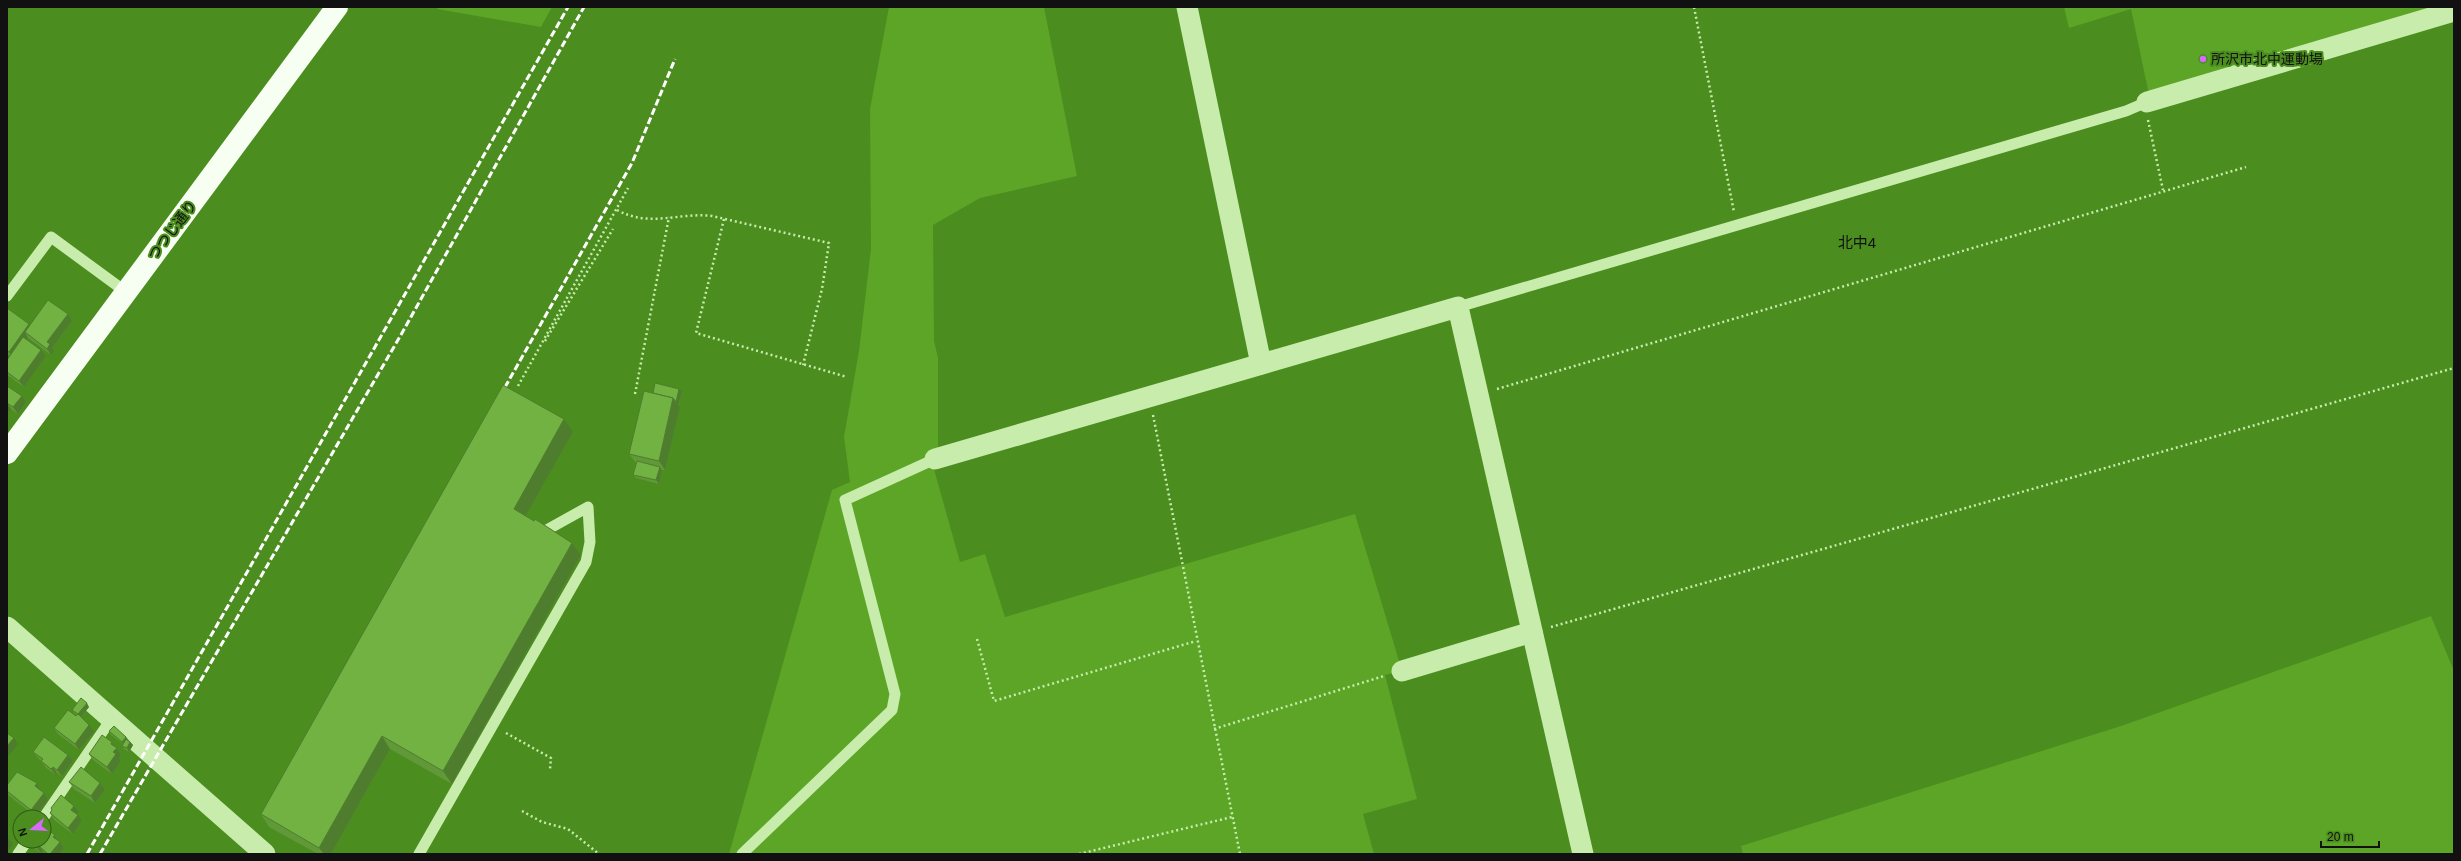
<svg xmlns="http://www.w3.org/2000/svg" width="2461" height="861" viewBox="0 0 2461 861" font-family="Helvetica,'Noto Sans JP',sans-serif">
<rect width="100%" height="100%" fill="#4b8d1e"/>
<g fill="#5ca527">
<polygon points="438,7 552,7 541,27 437,9"/>
<polygon points="889,7 1044,7 1077,176 980,198 933,225 934,341 938,358 938,453 930,455 960,562 985,554 1005,617 1355,514 1402,671 1385,675 1417,799 1363,814 1374,854 729,854 832,490 850,482 844,437 859,351 871,249 870,109"/>
<polygon points="2064,7 2441,7 2154,92 2148,90 2131,9 2069,28"/>
<polygon points="2431,616 2454,671 2454,854 1743,854 1741,846 2121,726"/>
</g>
<g fill="none" stroke-linecap="round" stroke-linejoin="round">
<g stroke="#c7ecab" stroke-width="2.5" stroke-dasharray="2 3" stroke-linecap="butt">
<polyline points="1694,7 1734,212"/>
<polyline points="2148,120 2163,190"/>
<path d="M617,210C650,228 678,212 712,216L829,243L822,289L803,365"/>
<polyline points="724,219 696,333 847,377"/>
<polyline points="545,341 613,229"/>
<polyline points="518,386 628,188"/>
<polyline points="1497,389 2246,167"/>
<polyline points="635,394 669,217"/>
<polyline points="1153,415 1240,854"/>
<polyline points="1551,627 2454,368"/>
<polyline points="977,639 994,701 1196,641"/>
<polyline points="1214,729 1384,676"/>
<polyline points="506,733 551,758 550,769"/>
<polyline points="522,811 542,822 568,829 599,854"/>
<polyline points="1079,854 1232,817"/>
</g>
<g stroke="#c7ecab" stroke-width="11">
<polyline points="7,296 51,237 126,292"/>
<polyline points="1458,307 2126,111 2147,102"/>
<polyline points="44,817 112,718"/>
<polyline points="18,854 27,841"/>
<polyline points="419,854 586,562 590,542 588,507 543,532"/>
<polyline points="742,854 892,710 895,694 845,500 935,459"/>
</g>
<g stroke="#c7ecab" stroke-width="21">
<polyline points="1187,7 1261,364"/>
<polyline points="2147,102 2454,11"/>
<polyline points="935,459 1458,307 1583,854"/>
<polyline points="7,627 265,854"/>
<polyline points="1402,671 1532,632"/>
</g>
<polyline stroke="#f6fff1" stroke-width="22" points="7,453 337,7"/>
<g stroke="#fff" stroke-width="3" stroke-dasharray="7 3" stroke-linecap="butt">
<polyline points="500,396 632,163 675,59"/>
<polyline points="87,854 568,7"/>
<polyline points="100,854 402,333 584,7"/>
</g>
</g>
<g fill="#619939">
<polygon points="7,308 30,325 72,321 52,348 55,351 51,355 28,338 27,340 46,356 24,387 7,375 7,360 10,356 7,354"/>
<polygon points="7,386 26,402 18,414 11,409 7,415"/>
<polygon points="682,392 678,405 680,407 665,470 662,470 659,484 636,478 633,475 636,463 629,454 653,393"/>
<polygon points="573,432 525,516 572,543 581,555 452,784 390,749 331,854 318,854 269,827 261,814"/>
<polygon points="89,707 81,717 94,732 79,750 58,734 54,728 76,716 77,715 74,713 72,710"/>
<polygon points="109,731 126,737 133,745 129,752 124,749 122,746 123,744 111,735"/>
<polygon points="112,742 121,754 119,758 121,761 112,774 93,760 89,754"/>
<polygon points="33,752 73,761 62,776 57,773 56,775 46,768 41,761 38,758"/>
<polygon points="69,782 100,783 105,790 95,803 74,789"/>
<polygon points="37,783 41,790 48,800 35,816 8,795 7,794 7,785"/>
<polygon points="74,806 79,812 77,814 82,821 73,834 54,820 50,813 52,810 51,808"/>
<polygon points="55,835 64,848 60,854 46,854 43,851 41,853 34,848 30,842"/>
</g>
<g fill="#4f7d2e">
<polygon points="68,314 72,321 52,348 55,351 51,355 47,349 47,342"/>
<polygon points="29,324 33,330 25,332 28,338 14,359 9,352"/>
<polygon points="41,350 46,356 24,387 19,381"/>
<polygon points="679,389 682,392 678,405 680,407 665,470 659,461 673,398"/>
<polygon points="22,396 26,402 18,414 13,407"/>
<polygon points="7,403 11,409 7,415"/>
<polygon points="564,419 573,432 522,522 514,509"/>
<polygon points="660,467 662,470 659,484 656,480"/>
<polygon points="572,543 581,555 452,784 443,771"/>
<polygon points="87,703 89,707 80,718 78,714"/>
<polygon points="89,725 94,732 79,750 75,744"/>
<polygon points="382,736 390,749 331,854 324,854 319,848"/>
<polygon points="126,737 128,740 124,745 122,742"/>
<polygon points="14,738 18,744 7,758 7,746"/>
<polygon points="112,742 121,754 119,758 121,761 112,774 107,767 113,752 111,744"/>
<polygon points="130,742 133,745 129,752 127,748"/>
<polygon points="68,755 73,761 62,776 57,770"/>
<polygon points="53,767 57,773 56,775 51,769"/>
<polygon points="37,783 41,790 39,792 35,786"/>
<polygon points="100,783 105,790 95,803 91,796"/>
<polygon points="44,793 48,800 35,816 31,810"/>
<polygon points="74,806 79,812 76,816 71,810"/>
<polygon points="78,815 82,821 73,834 68,828"/>
<polygon points="55,835 59,842 53,837"/>
<polygon points="8,838 13,844 7,851 7,839"/>
<polygon points="60,842 64,848 60,854 50,854"/>
<polygon points="38,845 43,851 41,853 36,847"/>
</g>
<g fill="#71b242" stroke="#4f7d2e">
<polygon points="48,300 68,314 47,342 50,344 47,349 25,332"/>
<polygon points="7,308 29,324 9,352 7,351"/>
<polygon points="23,337 41,350 19,381 7,372 7,360"/>
<polygon points="655,383 679,389 676,402 673,398 653,393"/>
<polygon points="503,385 564,419 514,509 534,521 535,519 572,543 443,771 382,736 319,848 261,814"/>
<polygon points="7,386 22,396 13,407 7,403"/>
<polygon points="644,391 673,398 659,461 629,454"/>
<polygon points="637,461 660,467 656,480 633,475"/>
<polygon points="81,698 87,703 78,714 72,710"/>
<polygon points="68,710 76,716 78,714 89,725 75,744 54,728"/>
<polygon points="114,726 126,737 122,742 109,731"/>
<polygon points="7,733 14,738 7,746"/>
<polygon points="102,735 112,742 111,744 117,748 113,752 116,754 107,767 89,754"/>
<polygon points="44,737 68,755 57,770 53,767 51,769 41,761 43,759 33,752"/>
<polygon points="126,739 130,742 127,748 122,746"/>
<polygon points="81,767 100,783 91,796 69,782"/>
<polygon points="17,772 37,783 35,786 44,793 31,810 7,791 7,785"/>
<polygon points="61,795 74,806 71,810 78,815 68,828 50,813 52,810 51,808"/>
<polygon points="44,827 55,835 53,837 60,842 50,854 48,854 38,845 36,847 30,842 30,841 44,841"/>
</g>
<circle fill="#d66bfb" stroke="#4b8d1e" stroke-width="1.5" cx="2203" cy="59" r="4"/>
<g text-anchor="middle" stroke-width="4" stroke-linejoin="round" paint-order="stroke">
<g font-size="14" fill="#111" stroke="#4b8d1e" text-anchor="start">
<text x="2211" y="64">所沢市北中運動場</text>
</g>
<g font-size="14" fill="#111" stroke="#4b8d1e">
<text transform="translate(172 230) rotate(-53)" y="5">つつじ通り</text>
</g>
<g font-size="15" fill="#111" stroke="#4b8d1e">
<text x="1857" y="248">北中4</text>
</g>
</g>
<rect width="2461" height="861" fill="none" stroke="#111111" stroke-width="16"/>
<g transform="translate(32 829) rotate(252)"><circle r="19" fill="#4b8d1e" stroke="#345b19"/>
<path d="M0-3L7 15L0 10L-7 15Z" fill="#d66bfb"/>
<text y="-6" font-size="11" font-weight="bold" text-anchor="middle" fill="#111111">N</text>
</g>
<path d="M2321 841v6h58v-6" fill="none" stroke="#111111" stroke-width="2"/>
<text x="2327" y="841" font-size="12" fill="#111111" stroke="#4b8d1e" stroke-width="3" paint-order="stroke">20 m</text>
</svg>
